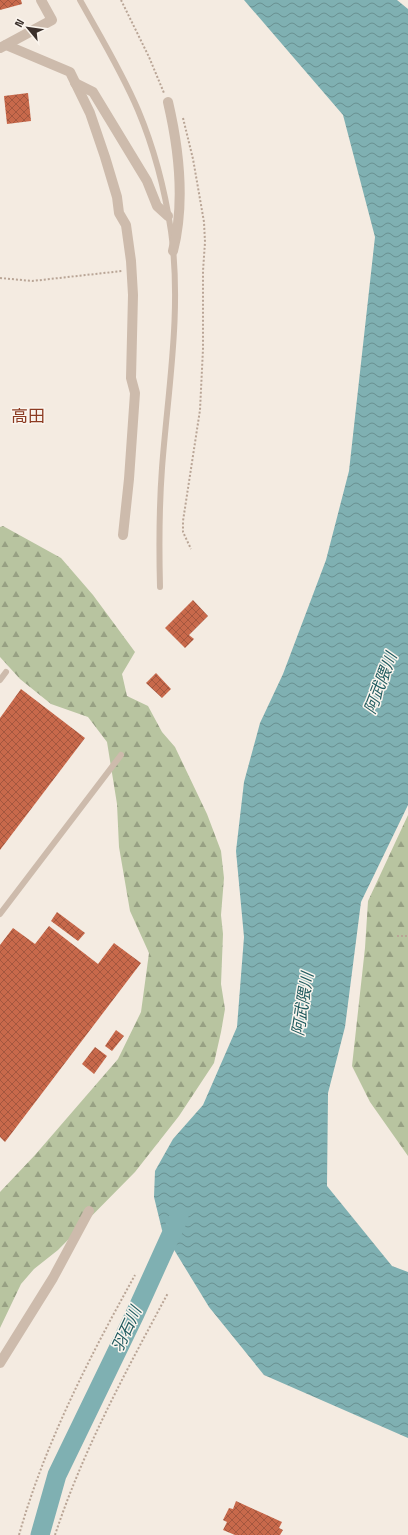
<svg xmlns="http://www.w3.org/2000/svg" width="408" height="1535" viewBox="0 0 408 1535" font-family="'Space Grotesk','Noto Sans JP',sans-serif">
<defs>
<pattern id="forest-firs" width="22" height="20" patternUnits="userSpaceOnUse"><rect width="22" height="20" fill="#b8c4a0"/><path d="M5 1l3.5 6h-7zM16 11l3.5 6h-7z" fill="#97a083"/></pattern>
<pattern id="water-waves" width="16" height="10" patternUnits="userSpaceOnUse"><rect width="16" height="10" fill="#7fb0b2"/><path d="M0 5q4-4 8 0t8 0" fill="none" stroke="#699091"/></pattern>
<pattern id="building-cross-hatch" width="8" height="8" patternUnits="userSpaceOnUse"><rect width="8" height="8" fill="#c8694b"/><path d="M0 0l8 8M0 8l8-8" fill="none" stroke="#a4573f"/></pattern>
</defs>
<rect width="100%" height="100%" fill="#f4ebe1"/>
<g fill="url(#forest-firs)">
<polygon points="3,526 61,558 93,595 135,652 122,674 127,696 148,706 162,732 175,747 207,814 221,851 224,878 221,915 223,934 221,984 225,1009 221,1032 214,1063 179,1116 135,1172 58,1250 34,1269 21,1284 0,1328 0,1192 35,1155 118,1059 141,1012 149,953 130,911 119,847 117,804 107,742 88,717 51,704 20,679 0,657 0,527"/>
<polygon points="408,815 408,1156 370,1102 352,1066 365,948 368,901"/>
</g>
<polygon fill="url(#water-waves)" points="244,0 397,0 408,9 408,805 361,902 345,1027 328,1093 327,1186 392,1266 408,1272 408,1438 264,1375 209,1307 162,1230 154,1197 155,1171 173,1139 203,1105 237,1027 244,937 236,851 244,782 260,723 283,674 326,560 349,471 375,237 343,115"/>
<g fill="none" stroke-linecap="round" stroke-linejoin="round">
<polyline stroke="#7fb0b2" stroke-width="19" points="40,1535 57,1475 135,1314 179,1217"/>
</g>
<g fill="url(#building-cross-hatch)">
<polygon points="0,0 21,0 22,4 0,10"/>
<polygon points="28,93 31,121 7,124 4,96"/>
<polygon points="193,600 208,616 189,635 194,639 185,648 165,628"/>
<polygon points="156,673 171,689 162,698 146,683"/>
<polygon points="21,689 85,738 0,850 0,718"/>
<polygon points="57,912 85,933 78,941 51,921"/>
<polygon points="49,926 98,964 114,943 141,963 5,1142 0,1137 0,945 13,928 35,944"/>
<polygon points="116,1030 124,1036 112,1051 105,1046"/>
<polygon points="95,1047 107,1056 94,1074 82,1064"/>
<polygon points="236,1501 282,1522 279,1528 283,1530 280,1535 235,1535 223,1530 227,1522 223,1520 229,1508 233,1509"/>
</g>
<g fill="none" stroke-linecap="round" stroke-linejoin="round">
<g stroke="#b9a596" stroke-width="2" stroke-dasharray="2 2" stroke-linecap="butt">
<polyline points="121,0 149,57 164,93"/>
<polyline points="183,118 193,159 204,222 205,242 203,271 203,349 200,410 183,521 183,532 191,549"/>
<polyline points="0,278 32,281 122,271"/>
<polyline points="397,936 408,936"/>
<path d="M19,1535C45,1443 89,1358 135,1275"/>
<path d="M55,1535C83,1450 126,1371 168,1293"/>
</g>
<g stroke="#cdbbac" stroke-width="6">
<path d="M80,0C100,36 122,72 138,110C154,148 165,191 171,231C182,310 168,389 162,468C159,508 159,547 160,587"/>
<polyline points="0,680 6,672"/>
<polyline points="0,914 121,755"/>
</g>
<g stroke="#cdbbac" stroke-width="10">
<polyline points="6,45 70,72 90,113 105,157 117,197 119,213 126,225 131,261 133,295 131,378 135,393 129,479 123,535"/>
<polyline points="0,48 52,20 41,0"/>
<polyline points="75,83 93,92 147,181 157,206 168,216"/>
<path d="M168,102C179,149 185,204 173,251"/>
<polyline points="0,1363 53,1278 89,1211"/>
</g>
</g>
<g text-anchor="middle" stroke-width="3" stroke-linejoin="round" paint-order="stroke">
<g font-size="16" font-style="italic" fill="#1f5a5e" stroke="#fbf5ee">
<text transform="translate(380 683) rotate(-69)" y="6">阿武隈川</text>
<text transform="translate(302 1004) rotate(-81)" y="6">阿武隈川</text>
<text transform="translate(126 1329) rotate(-65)" y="6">羽石川</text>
</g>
<g font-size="17" fill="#8c3b22" stroke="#fbf5ee">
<text x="28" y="422">高田</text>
</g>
</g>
<g transform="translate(28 28) rotate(299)" stroke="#fbf5ee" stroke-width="3" paint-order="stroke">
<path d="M0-3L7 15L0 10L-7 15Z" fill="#3b302b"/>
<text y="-6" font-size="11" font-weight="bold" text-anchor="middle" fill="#3b302b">N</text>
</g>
</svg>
